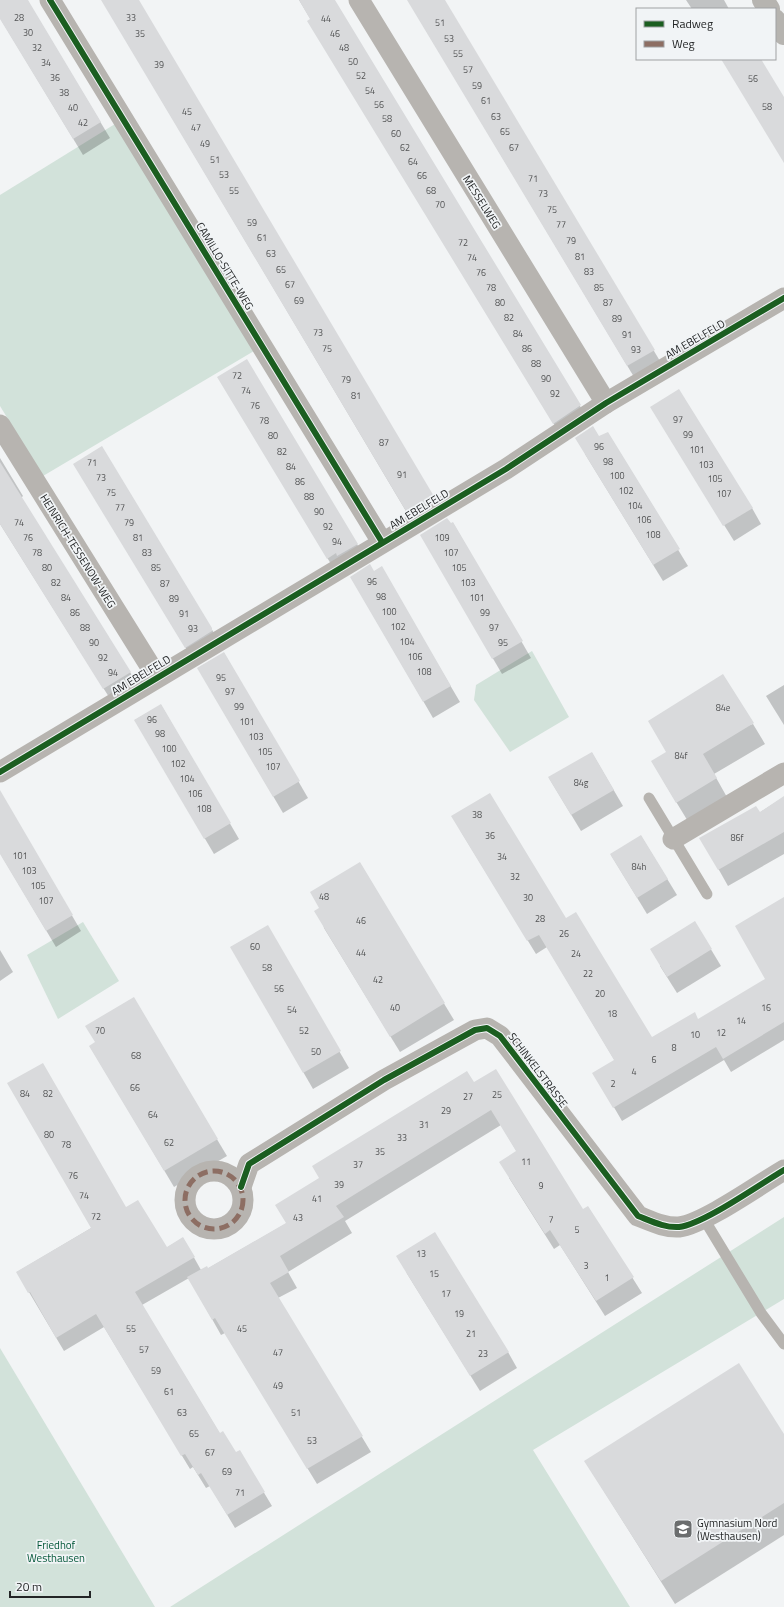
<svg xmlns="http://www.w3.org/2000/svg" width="784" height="1607" viewBox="0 0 784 1607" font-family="'Titillium Web',sans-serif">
<rect width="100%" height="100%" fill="#f2f4f5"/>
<g fill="#d2e2da">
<polygon points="115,124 254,351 43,476 0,406 0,195"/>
<polygon points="532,651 569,717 510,752 474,700 476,685"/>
<polygon points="83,922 119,981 58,1019 27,955"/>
<polygon points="784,1217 784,1299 533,1450 630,1607 170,1607"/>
<polygon points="0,1348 155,1607 0,1607"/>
</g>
<g fill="#0003">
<polygon points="0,0 27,0 110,138 83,155 0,18"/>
<polygon points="102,0 137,0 443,514 413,523"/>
<polygon points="299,0 334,0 580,406 589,422 563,439 318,37 311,20"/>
<polygon points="408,0 443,0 663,366 637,382"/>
<polygon points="686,0 724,0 729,9 692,9"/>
<polygon points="228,393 357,544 366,560 337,574"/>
<polygon points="661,423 752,508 761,524 734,541"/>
<polygon points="607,433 688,566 663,581 585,454 599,438"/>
<polygon points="0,458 23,496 21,498 140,688 114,705 0,524"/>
<polygon points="84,480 211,628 221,645 195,663"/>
<polygon points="453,523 531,658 502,674 421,535"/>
<polygon points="381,568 460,702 433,718 351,577 374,572"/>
<polygon points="224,653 308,798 283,813 198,668"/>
<polygon points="784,685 784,725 766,696"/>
<polygon points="161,705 239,839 214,854 135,720"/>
<polygon points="753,724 765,744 714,774 728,799 689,823 664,782 667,752"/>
<polygon points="592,753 623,806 581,831 549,778"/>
<polygon points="0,792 81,931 56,947 0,853"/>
<polygon points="784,797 784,854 728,886 701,838 759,813"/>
<polygon points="460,830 565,920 651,1039 698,1020 767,979 784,898 784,1040 731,1072 724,1060 622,1121 594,1073 615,1061 547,947 536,954"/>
<polygon points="641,836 677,895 647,914 611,855"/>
<polygon points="359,863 454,1020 400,1052 324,928 320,908"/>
<polygon points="695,923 721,966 677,993 660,966"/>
<polygon points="267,927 349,1068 313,1089 231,947"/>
<polygon points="0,950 13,972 0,981"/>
<polygon points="133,999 227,1156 174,1187 100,1062 96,1043"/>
<polygon points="473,1083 583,1211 588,1207 642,1293 605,1316 560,1245 554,1249 509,1178 517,1152 501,1125 345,1221 352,1233 288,1272 297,1288 278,1298 371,1452 317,1484 225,1333 221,1335 189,1278 142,1305 220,1434 236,1453 239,1451 272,1506 235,1528 210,1486 206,1488 193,1467 190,1469 104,1327 64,1351 17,1272 125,1208 166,1248 183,1238 201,1270 207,1269 287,1223"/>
<polygon points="406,1272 508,1352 517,1368 480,1391"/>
<polygon points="784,1436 784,1535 675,1604 585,1461"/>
</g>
<g fill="#d9dadc">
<polygon points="0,0 28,0 101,122 73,139 0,19"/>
<polygon points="101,0 139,0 435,498 408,514 403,506"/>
<polygon points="299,0 335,0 581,405 553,424 307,21 310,19"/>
<polygon points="407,0 445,0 655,350 627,366"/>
<polygon points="721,59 761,59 784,97 784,163"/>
<polygon points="247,359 358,544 337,556 336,553 327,559 217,377"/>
<polygon points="679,389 753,508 723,526 650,407"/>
<polygon points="593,426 599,436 608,432 680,549 653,565 575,438"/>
<polygon points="102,446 212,628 212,631 185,648 73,464"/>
<polygon points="0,462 131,672 103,689 0,524"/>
<polygon points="447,518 451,523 453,522 523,641 492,659 420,535"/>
<polygon points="370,564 374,571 382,566 451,686 423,702 350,577"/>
<polygon points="224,652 300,781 273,797 197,668"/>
<polygon points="723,674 754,723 703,754 717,778 676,803 651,761 666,752 648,721"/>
<polygon points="161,704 231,823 204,839 134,720"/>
<polygon points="592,752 614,790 571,815 548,777"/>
<polygon points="0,790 73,915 46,931 0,854"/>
<polygon points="490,793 566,918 576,912 652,1037 695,1012 698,1019 765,979 735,926 784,897 784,1022 723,1059 716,1047 613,1108 592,1073 614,1060 539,935 527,941 451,816"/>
<polygon points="784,796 784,832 718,870 699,838 756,806 760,812"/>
<polygon points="641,835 668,879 637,898 610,854"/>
<polygon points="360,862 445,1003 390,1037 314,911 319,908 310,892"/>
<polygon points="695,921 712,949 667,977 650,949"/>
<polygon points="268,925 341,1051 303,1073 230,947"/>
<polygon points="134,997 218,1139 164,1171 89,1046 95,1042 85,1026"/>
<polygon points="43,1063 126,1207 138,1200 167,1247 183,1237 195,1257 135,1292 220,1433 223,1431 236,1452 240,1450 265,1492 227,1515 201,1473 198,1475 185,1454 181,1456 96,1314 56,1338 30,1292 28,1293 16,1272 91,1228 7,1083"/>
<polygon points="496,1069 583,1209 588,1206 634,1277 596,1301 550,1230 545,1234 499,1162 516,1151 491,1110 336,1206 344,1217 280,1256 289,1272 270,1283 363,1436 307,1469 215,1318 212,1320 187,1277 207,1266 208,1268 286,1223 275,1205 319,1178 312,1166 467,1071 474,1082"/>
<polygon points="435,1232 509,1352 470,1376 396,1256"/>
<polygon points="739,1363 784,1434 784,1503 661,1581 584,1461"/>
</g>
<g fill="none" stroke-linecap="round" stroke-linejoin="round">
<g stroke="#b7b4b0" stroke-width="11">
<polyline points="649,798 707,894"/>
<polyline points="704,1219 761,1313 784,1344"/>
</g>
<g stroke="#b7b4b0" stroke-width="21">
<polyline points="50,0 382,542"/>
<polyline points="359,0 606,403"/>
<polyline points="0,425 157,677"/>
<polyline points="0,772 506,469 606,403 784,298"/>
<polyline points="673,839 784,773"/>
<circle cx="214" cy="1200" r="29"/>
<path d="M241,1187L249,1164L384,1080L475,1030L487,1028L500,1036L638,1216C651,1221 665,1228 679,1227C704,1224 760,1184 784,1170"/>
</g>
<g stroke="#b6b4b0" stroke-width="22">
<polyline points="763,0 769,9"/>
<polyline points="775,20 784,34"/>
</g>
<circle stroke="#8d6e63" stroke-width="5" stroke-dasharray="10 5" stroke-linecap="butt" cx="214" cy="1200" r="29"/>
<g stroke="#f1f4f6" stroke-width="8">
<g id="cycleway">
<polyline points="50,0 382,542"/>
<polyline points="0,772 506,469 606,403 784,298"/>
<path d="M241,1187L249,1164L384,1080L475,1030L487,1028L500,1036L638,1216C651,1221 665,1228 679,1227C704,1224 760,1184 784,1170"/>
</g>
</g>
<use href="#cycleway" stroke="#1b5e20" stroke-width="6"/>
</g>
<defs>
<g id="school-square" transform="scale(1)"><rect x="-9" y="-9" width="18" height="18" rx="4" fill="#6b6d6e" stroke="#f1f4f6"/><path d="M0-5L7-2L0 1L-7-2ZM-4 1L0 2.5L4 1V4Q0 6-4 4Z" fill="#fff"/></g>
</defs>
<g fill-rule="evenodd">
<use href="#school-square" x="683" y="1529"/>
</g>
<g text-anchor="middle" stroke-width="3.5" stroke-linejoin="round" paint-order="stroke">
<g font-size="9" fill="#525354">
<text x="19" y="21">28</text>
<text x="131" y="21">33</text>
<text x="326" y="22">44</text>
<text x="440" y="26">51</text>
<text x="28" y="36">30</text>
<text x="140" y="37">35</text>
<text x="335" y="37">46</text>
<text x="449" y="42">53</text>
<text x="37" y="51">32</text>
<text x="344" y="51">48</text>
<text x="458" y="57">55</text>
<text x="353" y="65">50</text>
<text x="46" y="66">34</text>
<text x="159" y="68">39</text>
<text x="468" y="73">57</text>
<text x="361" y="79">52</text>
<text x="55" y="81">36</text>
<text x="753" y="82">56</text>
<text x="477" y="89">59</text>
<text x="370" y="94">54</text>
<text x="64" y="96">38</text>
<text x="486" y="104">61</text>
<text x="379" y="108">56</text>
<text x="767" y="110">58</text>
<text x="73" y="111">40</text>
<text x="187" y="115">45</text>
<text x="496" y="120">63</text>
<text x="387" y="122">58</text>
<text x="83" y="126">42</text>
<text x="196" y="131">47</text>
<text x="505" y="135">65</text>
<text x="396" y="137">60</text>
<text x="205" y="147">49</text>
<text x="405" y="151">62</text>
<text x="514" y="151">67</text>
<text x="215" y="163">51</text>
<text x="413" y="165">64</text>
<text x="224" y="178">53</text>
<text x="422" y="179">66</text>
<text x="533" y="182">71</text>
<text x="234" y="194">55</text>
<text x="431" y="194">68</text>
<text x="543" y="197">73</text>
<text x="440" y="208">70</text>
<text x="552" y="213">75</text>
<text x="252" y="226">59</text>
<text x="561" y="228">77</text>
<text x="262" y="241">61</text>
<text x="571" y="244">79</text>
<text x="463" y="246">72</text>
<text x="271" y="257">63</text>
<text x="580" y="260">81</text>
<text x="472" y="261">74</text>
<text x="281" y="273">65</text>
<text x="589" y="275">83</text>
<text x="481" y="276">76</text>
<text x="290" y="288">67</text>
<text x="491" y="291">78</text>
<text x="599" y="291">85</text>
<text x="299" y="304">69</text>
<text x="500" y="306">80</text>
<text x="608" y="306">87</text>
<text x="509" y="321">82</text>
<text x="617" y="322">89</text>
<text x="318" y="336">73</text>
<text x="518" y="337">84</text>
<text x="627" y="338">91</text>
<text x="327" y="352">75</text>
<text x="527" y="352">86</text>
<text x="636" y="353">93</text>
<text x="536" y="367">88</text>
<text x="237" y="379">72</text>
<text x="546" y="382">90</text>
<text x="346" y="383">79</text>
<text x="246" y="394">74</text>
<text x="555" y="397">92</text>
<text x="356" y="399">81</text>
<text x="255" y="409">76</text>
<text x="678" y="423">97</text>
<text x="264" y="424">78</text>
<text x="688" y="438">99</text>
<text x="273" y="439">80</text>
<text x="384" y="446">87</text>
<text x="599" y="450">96</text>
<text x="697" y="453">101</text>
<text x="282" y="455">82</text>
<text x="608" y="465">98</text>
<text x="92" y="466">71</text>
<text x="706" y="468">103</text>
<text x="291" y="470">84</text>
<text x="402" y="478">91</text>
<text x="617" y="479">100</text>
<text x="101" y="481">73</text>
<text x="715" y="482">105</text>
<text x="300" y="485">86</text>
<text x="626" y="494">102</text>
<text x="111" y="496">75</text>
<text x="724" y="497">107</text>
<text x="309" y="500">88</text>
<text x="635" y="509">104</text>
<text x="120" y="511">77</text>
<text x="319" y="515">90</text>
<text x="644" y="523">106</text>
<text x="19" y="526">74</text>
<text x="129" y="526">79</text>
<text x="328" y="530">92</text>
<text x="653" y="538">108</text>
<text x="28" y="541">76</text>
<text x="138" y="541">81</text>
<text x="442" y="541">109</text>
<text x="337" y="545">94</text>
<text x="37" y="556">78</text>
<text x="147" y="556">83</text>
<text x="451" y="556">107</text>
<text x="47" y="571">80</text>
<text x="156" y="571">85</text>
<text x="459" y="571">105</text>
<text x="372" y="585">96</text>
<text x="56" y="586">82</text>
<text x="468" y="586">103</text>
<text x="165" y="587">87</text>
<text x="381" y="600">98</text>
<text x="66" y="601">84</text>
<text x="477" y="601">101</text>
<text x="174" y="602">89</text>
<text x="389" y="615">100</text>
<text x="75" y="616">86</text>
<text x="485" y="616">99</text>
<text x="184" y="617">91</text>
<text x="398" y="630">102</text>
<text x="85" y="631">88</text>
<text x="494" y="631">97</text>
<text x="193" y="632">93</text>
<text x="407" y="645">104</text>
<text x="94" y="646">90</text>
<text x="503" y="646">95</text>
<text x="415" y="660">106</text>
<text x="103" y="661">92</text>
<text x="424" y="675">108</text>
<text x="113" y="676">94</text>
<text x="221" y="681">95</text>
<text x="230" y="695">97</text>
<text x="239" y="710">99</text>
<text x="723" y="711">84e</text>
<text x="152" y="723">96</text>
<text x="247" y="725">101</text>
<text x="160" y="737">98</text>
<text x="256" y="740">103</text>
<text x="169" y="752">100</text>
<text x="265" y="755">105</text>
<text x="681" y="759">84f</text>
<text x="178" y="767">102</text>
<text x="273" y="770">107</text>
<text x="187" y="782">104</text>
<text x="581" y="786">84g</text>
<text x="195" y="797">106</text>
<text x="204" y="812">108</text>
<text x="477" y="818">38</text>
<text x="490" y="839">36</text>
<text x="737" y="841">86f</text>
<text x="20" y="859">101</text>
<text x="502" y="860">34</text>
<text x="639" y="870">84h</text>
<text x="29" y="874">103</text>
<text x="515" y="880">32</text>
<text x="38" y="889">105</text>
<text x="324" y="900">48</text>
<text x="528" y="901">30</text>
<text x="46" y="904">107</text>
<text x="540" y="922">28</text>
<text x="361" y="924">46</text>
<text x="564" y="937">26</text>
<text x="255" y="950">60</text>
<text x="361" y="956">44</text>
<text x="576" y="957">24</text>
<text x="267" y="971">58</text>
<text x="588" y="977">22</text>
<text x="378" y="983">42</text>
<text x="279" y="992">56</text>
<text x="600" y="997">20</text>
<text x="395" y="1011">40</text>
<text x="766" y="1011">16</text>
<text x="292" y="1013">54</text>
<text x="612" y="1017">18</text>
<text x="741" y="1024">14</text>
<text x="100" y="1034">70</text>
<text x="304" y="1034">52</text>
<text x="721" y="1036">12</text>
<text x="695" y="1038">10</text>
<text x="674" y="1051">8</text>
<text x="316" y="1055">50</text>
<text x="136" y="1059">68</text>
<text x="654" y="1063">6</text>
<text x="634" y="1075">4</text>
<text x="613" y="1087">2</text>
<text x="135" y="1091">66</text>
<text x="25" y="1097">84</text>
<text x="48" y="1097">82</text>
<text x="497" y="1098">25</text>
<text x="468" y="1100">27</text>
<text x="446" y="1114">29</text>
<text x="153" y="1118">64</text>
<text x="424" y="1128">31</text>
<text x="49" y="1138">80</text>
<text x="402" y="1141">33</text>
<text x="169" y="1146">62</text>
<text x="66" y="1148">78</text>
<text x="380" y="1155">35</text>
<text x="526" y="1165">11</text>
<text x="358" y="1168">37</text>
<text x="73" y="1179">76</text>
<text x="339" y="1188">39</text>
<text x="541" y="1189">9</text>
<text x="84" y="1199">74</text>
<text x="317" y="1202">41</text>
<text x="96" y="1220">72</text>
<text x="298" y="1221">43</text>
<text x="551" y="1223">7</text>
<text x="577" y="1233">5</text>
<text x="421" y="1257">13</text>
<text x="586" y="1269">3</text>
<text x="434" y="1277">15</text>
<text x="607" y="1281">1</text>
<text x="446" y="1297">17</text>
<text x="459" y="1317">19</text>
<text x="131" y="1332">55</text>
<text x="242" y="1332">45</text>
<text x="471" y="1337">21</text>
<text x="144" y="1353">57</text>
<text x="278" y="1356">47</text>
<text x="483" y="1357">23</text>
<text x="156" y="1374">59</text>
<text x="278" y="1389">49</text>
<text x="169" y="1395">61</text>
<text x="182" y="1416">63</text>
<text x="296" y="1416">51</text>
<text x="194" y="1437">65</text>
<text x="312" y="1444">53</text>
<text x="210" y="1456">67</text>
<text x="227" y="1475">69</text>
<text x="240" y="1496">71</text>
</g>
<g font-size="11" fill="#232526" stroke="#f1f4f6">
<text transform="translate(482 202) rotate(58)" y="4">MESSELWEG</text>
<text transform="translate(225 266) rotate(59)" y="4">CAMILLO-SITTE-WEG</text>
<text transform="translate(695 339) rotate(-30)" y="4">AM EBELFELD</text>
<text transform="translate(419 509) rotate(-31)" y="4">AM EBELFELD</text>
<text transform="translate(78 551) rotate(58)" y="4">HEINRICH-TESSENOW-WEG</text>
<text transform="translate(141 675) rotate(-31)" y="4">AM EBELFELD</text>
<text transform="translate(538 1070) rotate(53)" y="4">SCHINKELSTRASSE</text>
</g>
<g font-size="11" fill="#232526" stroke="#f1f4f6" text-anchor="start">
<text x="697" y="1527">Gymnasium Nord<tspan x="697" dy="13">(Westhausen)</tspan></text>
</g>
<g font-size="11" fill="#005637" stroke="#f1f4f6">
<text x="56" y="1549">Friedhof<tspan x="56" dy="13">Westhausen</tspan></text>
</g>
</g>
<rect x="636" y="8" width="140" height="52" fill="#f1f4f6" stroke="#9fa1a3"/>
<rect x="644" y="21" width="20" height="6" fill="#1b5e20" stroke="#9fa1a3"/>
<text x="672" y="28" font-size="12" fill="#232526">Radweg</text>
<rect x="644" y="41" width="20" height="6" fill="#8d6e63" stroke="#9fa1a3"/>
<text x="672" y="48" font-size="12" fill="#232526">Weg</text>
<path d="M10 1591v6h80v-6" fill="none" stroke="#232526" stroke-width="2"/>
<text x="16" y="1591" font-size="12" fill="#232526" stroke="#f1f4f6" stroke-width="3" paint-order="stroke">20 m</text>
</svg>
